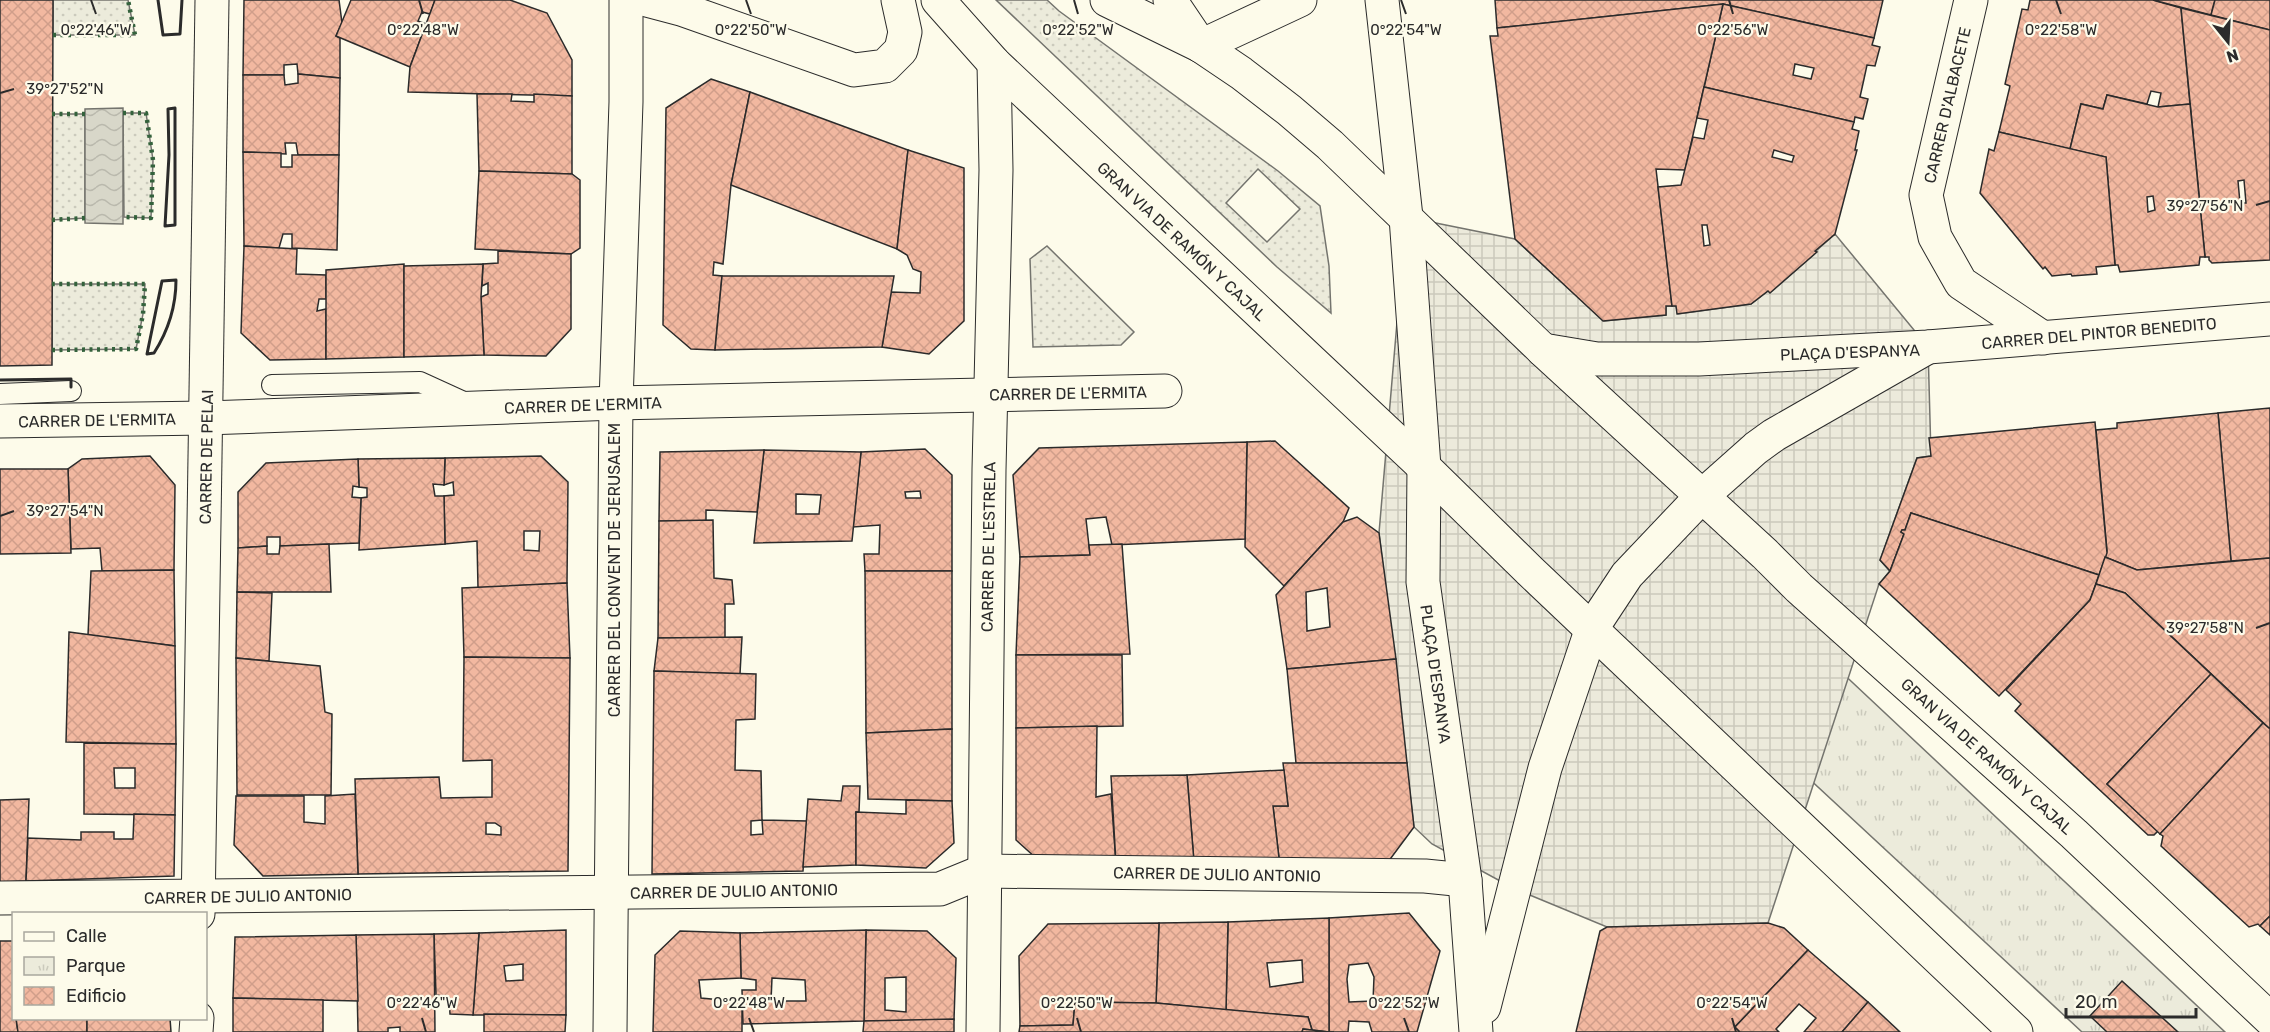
<svg xmlns="http://www.w3.org/2000/svg" width="2270" height="1032" viewBox="0 0 2270 1032" font-family="Rubik,sans-serif">
<defs>
<pattern id="grass-dots" width="8" height="8" patternUnits="userSpaceOnUse" patternTransform="scale(1.5)"><rect width="8" height="8" fill="#ecebdb"/><path d="M2 2h.1M6 6h.1" fill="none" stroke="#cbcabc" stroke-width="1.8" stroke-linecap="round"/></pattern>
<pattern id="park-tufts" width="24" height="20" patternUnits="userSpaceOnUse" patternTransform="scale(1.5)"><rect width="24" height="20" fill="#ecebdb"/><path d="M3 7l-1-3M5 7V3M7 7l1-3M15 17l-1-3M17 17v-4M19 17l1-3" fill="none" stroke="#cbcabc"/></pattern>
<pattern id="plaza-grid" width="8" height="8" patternUnits="userSpaceOnUse" patternTransform="scale(1.5)"><rect width="8" height="8" fill="#eceadb"/><path d="M0 4h8M4 0v8" fill="none" stroke="#cbc9bc"/></pattern>
<pattern id="water-waves" width="16" height="10" patternUnits="userSpaceOnUse" patternTransform="scale(1.5)"><rect width="16" height="10" fill="#d8d7c9"/><path d="M0 5q4-4 8 0t8 0" fill="none" stroke="#bab9ad"/></pattern>
<pattern id="building-cross-hatch" width="8" height="8" patternUnits="userSpaceOnUse" patternTransform="scale(1.5)"><rect width="8" height="8" fill="#f2b8a0"/><path d="M0 0l8 8M0 8l8-8" fill="none" stroke="#d09e8a"/></pattern>
</defs>
<rect width="100%" height="100%" fill="#fdfbea"/>
<g fill="url(#grass-dots)" stroke="#74746e" stroke-width="1.5" fill-rule="evenodd">
<polygon points="53,0 128,0 135,35 53,35"/>
<path d="M996,0H1047L1059,11L1278,171L1320,206L1329,266L1331,313L1277,267ZM1258,169L1300,209L1267,242L1226,203Z"/>
<polygon points="123,113 146,113 153,160 151,218 124,217"/>
<polygon points="52,114 85,114 85,218 52,220"/>
<polygon points="1047,246 1134,332 1121,345 1033,347 1030,259"/>
<polygon points="52,284 145,284 143,314 136,349 52,350"/>
</g>
<polygon fill="url(#park-tufts)" stroke="#74746e" stroke-width="1.5" points="1804,637 2225,1032 2082,1032 1735,710"/>
<polygon fill="url(#plaza-grid)" stroke="#74746e" stroke-width="1.5" points="1406,217 1515,239 1604,321 1666,315 1666,306 1676,306 1678,314 1751,304 1768,291 1770,292 1835,234 1928,347 1931,456 1917,458 1880,560 1890,571 1879,584 1768,923 1607,927 1513,888 1432,844 1414,827 1379,533"/>
<polygon fill="url(#water-waves)" stroke="#74746e" stroke-width="1.5" points="123,108 123,224 85,223 85,109"/>
<g fill="url(#building-cross-hatch)" stroke="#2b2b2b" stroke-width="1.5" fill-rule="evenodd">
<polygon points="0,0 53,0 52,365 0,366"/>
<polygon points="244,0 339,0 342,23 336,36 340,38 340,78 298,74 297,64 284,65 284,75 243,75"/>
<polygon points="351,0 435,0 430,14 422,12 418,21 426,24 410,67 336,36"/>
<polygon points="435,0 510,0 547,13 572,60 572,96 408,92 410,67"/>
<polygon points="1495,0 1883,0 1874,38 1723,4 1497,28"/>
<polygon points="2030,0 2153,0 2181,8 2190,104 2158,107 2161,93 2151,91 2147,104 2107,95 2103,109 2081,104 2070,149 1999,132 2010,86 2005,84 2022,9 2028,10"/>
<polygon points="2153,0 2215,0 2211,15"/>
<polygon points="2215,0 2270,0 2270,30 2211,15"/>
<path d="M1723,4L1874,38L1872,45L1880,47L1875,66L1867,65L1864,79L1860,97L1868,99L1863,119L1855,117L1854,122L1704,87ZM1795,64L1814,68L1811,79L1793,75Z"/>
<polygon points="1723,4 1685,170 1656,169 1672,306 1666,306 1666,315 1603,321 1515,239 1490,36 1498,36 1497,28"/>
<path d="M2181,8L2270,30V260L2212,263L2209,260V257H2205ZM2244,180L2246,203H2240L2238,181Z"/>
<polygon points="298,74 340,78 339,155 298,155 296,143 285,143 286,154 243,152 243,75 284,75 285,85 298,83"/>
<polygon points="711,79 750,92 731,185 723,264 714,262 713,275 722,276 715,350 691,349 663,325 666,108"/>
<path d="M1704,87L1854,122L1852,129L1859,131L1855,150H1857L1835,234L1815,251L1817,252L1770,293L1768,291L1751,304L1677,314L1676,306H1672L1658,187L1681,185L1693,137L1704,139L1708,120L1697,118ZM1774,150L1794,156L1792,162L1772,157ZM1702,225H1707L1710,245L1704,246Z"/>
<polygon points="750,92 908,150 897,249 731,185"/>
<polygon points="477,94 512,94 511,101 534,102 534,94 572,96 572,174 479,171"/>
<path d="M2107,95L2158,107L2190,104L2205,257H2200L2199,265L2120,272L2118,265H2115L2106,157L2070,149L2081,104L2103,109ZM2153,196L2155,210L2148,212L2147,197Z"/>
<polygon points="1999,132 2106,157 2115,265 2096,267 2097,274 2072,276 2071,274 2052,276 2045,267 2043,269 1980,193 1989,149 1994,151"/>
<polygon points="908,150 964,168 964,321 929,354 882,347 891,292 920,293 921,272 913,269 907,255 897,249"/>
<polygon points="243,152 281,153 281,167 292,167 292,155 339,155 337,250 292,248 292,234 283,234 279,248 244,246"/>
<polygon points="479,171 572,174 580,180 580,248 571,254 475,249"/>
<polygon points="244,246 297,249 296,274 326,275 326,299 319,299 317,311 326,309 326,359 270,360 241,333"/>
<polygon points="498,251 571,254 571,329 546,356 484,355 481,297 488,294 488,283 482,286 483,264 498,263"/>
<polygon points="404,264 404,357 326,359 326,270"/>
<polygon points="483,264 481,297 484,355 404,357 404,266"/>
<polygon points="722,276 894,276 882,347 715,350"/>
<polygon points="2270,408 2270,558 2231,561 2218,413"/>
<polygon points="2218,413 2231,561 2137,570 2105,557 2107,551 2096,430 2117,428 2117,423"/>
<polygon points="2095,422 2107,553 2099,575 1911,513 1905,530 1902,530 1901,532 1904,534 1890,571 1880,560 1917,458 1931,456 1929,438"/>
<polygon points="1275,441 1349,508 1343,522 1284,586 1245,547 1247,442"/>
<polygon points="1247,442 1245,539 1112,545 1106,517 1086,519 1090,555 1020,557 1013,475 1039,448"/>
<path d="M925,449L952,475V571H865L864,554H879L880,525L853,527L861,452ZM920,491L921,498H906L905,492Z"/>
<path d="M764,450L861,452L852,541L754,543ZM796,494L821,495L819,514H796Z"/>
<polygon points="764,450 757,512 706,510 706,522 659,521 660,452"/>
<polygon points="150,456 175,485 174,570 102,571 100,548 71,549 68,469 82,459"/>
<path d="M541,456L568,482L567,583L478,588L477,541L445,544L444,496L454,495L453,482L444,485L445,458ZM524,531H540L539,551L524,550Z"/>
<polygon points="445,458 444,485 433,484 435,496 444,496 445,544 359,550 361,498 367,497 367,488 359,487 358,459"/>
<polygon points="358,459 359,487 353,486 352,497 361,498 359,543 280,546 280,537 267,537 267,546 238,548 238,492 266,463"/>
<polygon points="0,469 68,469 71,553 0,554"/>
<polygon points="1911,513 2099,575 2090,600 1999,696 1879,584 1890,571 1904,534 1901,532 1902,530 1905,530"/>
<path d="M1357,517L1379,533L1396,659L1287,669L1276,595L1343,522ZM1327,588L1330,627L1307,631L1306,592Z"/>
<polygon points="713,520 714,578 732,580 734,604 725,604 725,638 658,638 659,521"/>
<polygon points="329,544 331,592 237,592 238,548 267,546 267,554 279,554 280,546"/>
<polygon points="1122,544 1130,654 1016,655 1020,557 1090,555 1089,545"/>
<polygon points="2105,557 2137,570 2270,558 2270,729 2125,593 2096,584"/>
<polygon points="174,570 175,646 88,635 91,571"/>
<polygon points="865,571 952,571 952,729 866,733"/>
<polygon points="567,583 570,658 464,657 462,588"/>
<polygon points="2096,584 2125,593 2211,674 2107,784 2158,831 2154,835 2148,835 2015,711 2021,704 2006,690 2090,600"/>
<polygon points="237,592 272,593 269,661 236,658"/>
<polygon points="69,632 175,646 176,744 66,742"/>
<polygon points="742,637 740,674 654,671 658,638"/>
<polygon points="1016,655 1122,655 1123,726 1016,728"/>
<path d="M464,657L570,658L568,871L358,874L355,779L439,777L441,798L492,797V760L463,761ZM486,823H495L501,827V835L486,834Z"/>
<polygon points="236,658 320,666 325,712 332,714 331,795 237,795"/>
<polygon points="1396,659 1407,763 1296,763 1287,669"/>
<path d="M654,671L756,674L755,719L736,720L735,770L761,771L762,820L807,821L803,871L652,874ZM762,820L763,834L751,835V821Z"/>
<polygon points="2211,674 2263,723 2160,834 2107,784"/>
<polygon points="2263,723 2270,729 2270,916 2260,926 2258,924 2249,927 2161,846 2163,836 2160,834"/>
<polygon points="1097,726 1096,797 1111,794 1116,864 1046,867 1016,840 1016,728"/>
<polygon points="952,729 952,801 868,799 866,733"/>
<path d="M84,743L176,744L175,815L84,814ZM114,768H135V788H115Z"/>
<polygon points="1283,763 1407,763 1414,827 1388,862 1279,858 1273,806 1288,806"/>
<polygon points="1284,770 1288,806 1273,806 1279,858 1194,862 1187,775"/>
<polygon points="1187,775 1194,862 1116,864 1111,776"/>
<polygon points="843,786 860,786 859,812 856,812 856,865 803,867 808,799 841,801"/>
<polygon points="355,794 358,874 263,876 234,845 236,796 304,796 304,822 325,824 325,796"/>
<polygon points="29,799 26,881 0,882 0,800"/>
<polygon points="906,800 952,801 954,843 926,868 856,865 856,812 906,814"/>
<polygon points="134,814 175,815 174,876 26,881 28,838 81,840 81,832 114,832 114,839 133,839"/>
<path d="M1409,913L1440,951L1417,1032H1372L1369,1022L1349,1021L1348,1032H1329V918ZM1368,963L1374,977L1373,1001L1349,1002L1347,979L1349,965Z"/>
<polygon points="2270,916 2270,935 2260,926"/>
<path d="M1329,918V1032L1312,1030L1308,1017L1226,1010L1228,922ZM1302,960L1303,982L1270,987L1267,963Z"/>
<polygon points="1228,922 1226,1010 1156,1003 1159,923"/>
<polygon points="1159,923 1156,1003 1075,1002 1073,1025 1020,1026 1019,956 1048,924"/>
<polygon points="1768,923 1784,928 1808,950 1735,1027 1740,1032 1576,1032 1600,931 1607,927"/>
<path d="M566,930V1015H473L479,933ZM523,964V980L506,981L504,966Z"/>
<path d="M866,930L927,931L956,958L954,1020L864,1021ZM906,977V1012L885,1010V978Z"/>
<path d="M866,930L864,1021L743,1024L742,990H756V980L741,978L740,933ZM772,978L805,980L806,1001H771Z"/>
<polygon points="680,931 740,933 741,978 699,980 701,998 742,1002 742,1032 653,1032 655,955"/>
<polygon points="479,933 473,1015 450,1014 449,997 436,995 434,934"/>
<polygon points="434,934 435,1032 400,1032 400,1027 388,1028 388,1032 358,1032 356,935"/>
<polygon points="356,935 358,1001 233,998 235,937"/>
<polygon points="0,941 14,941 14,1018 16,1018 18,1032 0,1032"/>
<polygon points="1808,950 1868,1002 1842,1032 1804,1032 1816,1018 1799,1004 1776,1029 1779,1032 1740,1032 1735,1027"/>
<polygon points="2122,981 2178,1032 2107,1032 2090,1016"/>
<polygon points="233,998 323,1000 323,1032 233,1032"/>
<polygon points="1075,1002 1156,1003 1308,1017 1312,1030 1303,1029 1302,1032 1019,1032 1020,1026 1073,1025"/>
<polygon points="1868,1002 1900,1032 1842,1032"/>
<polygon points="484,1014 566,1015 565,1032 484,1032"/>
<polygon points="16,1018 87,1018 87,1032 18,1032"/>
<polygon points="87,1018 170,1018 171,1032 87,1032"/>
<polygon points="954,1019 954,1032 863,1032 864,1021"/>
<polygon points="1303,1029 1329,1032 1334,1032 1302,1032"/>
</g>
<g fill="none" stroke-linecap="round" stroke-linejoin="round">
<g stroke="#2b2b2b" stroke-width="22">
<g id="lane">
<polyline points="272,385 420,382 466,403"/>
<polyline points="0,394 71,391"/>
</g>
</g>
<g stroke="#2b2b2b" stroke-width="35">
<g id="street">
<polyline points="647,0 681,9 854,70 885,66 901,50 905,32 898,0"/>
<polyline points="1170,0 1201,46"/>
<polyline points="1971,0 1926,195 1935,237 1961,283 2043,338"/>
<polyline points="0,421 206,418 616,403 1165,391"/>
<polyline points="0,898 940,889 984,871 1425,876 1465,880"/>
<polyline points="198,914 212,0"/>
<polyline points="196,1032 197,1018"/>
<polyline points="610,1032 616,403 626,102 626,0"/>
<polyline points="983,1032 989,470 996,170 994,63"/>
</g>
</g>
<g stroke="#2b2b2b" stroke-width="35">
<g id="secondary">
<polyline points="1382,0 1406,217 1424,467 1423,582 1465,880 1476,1032"/>
<polyline points="1201,46 1300,0"/>
<polyline points="1543,350 1597,359 1699,359 1928,347 2270,319"/>
<polyline points="1484,1007 1545,768 1592,628 1627,575 1702,496 1756,448 1774,435 1928,347"/>
</g>
</g>
<g stroke="#2b2b2b" stroke-width="35">
<g id="primary">
<polyline points="938,0 994,63 1424,467 1530,571 2016,1032"/>
<polyline points="1107,0 1201,46 1241,73 1289,110 1330,145 1543,350 1765,554 1799,588 2074,834 2270,1019"/>
</g>
</g>
<use href="#lane" stroke="#fdfbea" stroke-width="20"/>
<use href="#street" stroke="#fdfbea" stroke-width="33"/>
<use href="#secondary" stroke="#fdfbea" stroke-width="33"/>
<use href="#primary" stroke="#fdfbea" stroke-width="33"/>
<g stroke="#34623c" stroke-width="4.5" stroke-dasharray="3 4.5" stroke-linecap="butt">
<polyline points="53,35 135,35 128,0"/>
<polyline points="123,113 146,113 153,160 151,218 124,217"/>
<polyline points="52,114 85,114"/>
<polyline points="52,220 85,218"/>
<polyline points="52,350 136,349 143,314 145,284 52,284"/>
</g>
<g stroke="#2b2b2b" stroke-width="3">
<polyline points="158,0 163,35 180,34 182,0"/>
<polygon points="175,108 175,225 165,226 169,155 168,109"/>
<path d="M176,280C176,306 168,331 154,353L147,354L162,281Z"/>
<polyline points="0,380 71,379 71,387"/>
</g>
</g>
<path fill="none" stroke="#2b2b2b" stroke-width="2" d="M91,0L96,14M419,0L423,14M746,0L751,14M1074,0L1078,14M1401,0L1406,14M1729,0L1733,14M2056,0L2061,14M0,93L14,89M2256,205L2270,201M0,516L14,511M2256,628L2270,623M422,1018L426,1032M749,1018L754,1032M1077,1018L1081,1032M1404,1018L1409,1032M1732,1018L1736,1032"/>
<g text-anchor="middle" stroke-width="4.5" stroke-linejoin="round" paint-order="stroke">
<g font-size="16" fill="#2b2b2b" stroke="#fdfbea">
<text transform="translate(1947 105) rotate(-77)" y="6">CARRER D'ALBACETE</text>
<text transform="translate(1182 241) rotate(43)" y="6">GRAN VIA DE RAMÓN Y CAJAL</text>
<text transform="translate(2099 333) rotate(-5)" y="6">CARRER DEL PINTOR BENEDITO</text>
<text transform="translate(1850 352) rotate(-2)" y="6">PLAÇA D'ESPANYA</text>
<text transform="translate(1068 393) rotate(-1)" y="6">CARRER DE L'ERMITA</text>
<text transform="translate(583 405) rotate(-2)" y="6">CARRER DE L'ERMITA</text>
<text transform="translate(97 420) rotate(-1)" y="6">CARRER DE L'ERMITA</text>
<text transform="translate(206 457) rotate(-89)" y="6">CARRER DE PELAI</text>
<text transform="translate(988 547) rotate(-89)" y="6">CARRER DE L'ESTRELA</text>
<text transform="translate(614 570) rotate(-90)" y="6">CARRER DEL CONVENT DE JERUSALEM</text>
<text transform="translate(1436 674) rotate(82)" y="6">PLAÇA D'ESPANYA</text>
<text transform="translate(1987 756) rotate(42)" y="6">GRAN VIA DE RAMÓN Y CAJAL</text>
<text transform="translate(1217 874) rotate(1)" y="6">CARRER DE JULIO ANTONIO</text>
<text transform="translate(734 891) rotate(-1)" y="6">CARRER DE JULIO ANTONIO</text>
<text transform="translate(248 896) rotate(-1)" y="6">CARRER DE JULIO ANTONIO</text>
</g>
</g>
<g font-size="15" text-anchor="middle" fill="#2b2b2b" stroke="#fdfbea" stroke-width="4.5" stroke-linejoin="round" paint-order="stroke">
<text x="96" y="35">0°22'46"W</text>
<text x="423" y="35">0°22'48"W</text>
<text x="751" y="35">0°22'50"W</text>
<text x="1078" y="35">0°22'52"W</text>
<text x="1406" y="35">0°22'54"W</text>
<text x="1733" y="35">0°22'56"W</text>
<text x="2061" y="35">0°22'58"W</text>
<text x="65" y="94">39°27'52"N</text>
<text x="2205" y="211">39°27'56"N</text>
<text x="65" y="516">39°27'54"N</text>
<text x="2205" y="633">39°27'58"N</text>
<text x="422" y="1008">0°22'46"W</text>
<text x="749" y="1008">0°22'48"W</text>
<text x="1077" y="1008">0°22'50"W</text>
<text x="1404" y="1008">0°22'52"W</text>
<text x="1732" y="1008">0°22'54"W</text>
</g>
<rect x="12" y="912" width="195" height="108" fill="#fdfbea" stroke="#a9a89e" stroke-width="1.5"/>
<rect x="24" y="932" width="30" height="9" fill="#fdfbea" stroke="#a9a89e" stroke-width="1.5"/>
<text x="66" y="942" font-size="18" fill="#2b2b2b">Calle</text>
<rect x="24" y="957" width="30" height="18" fill="url(#park-tufts)" stroke="#a9a89e" stroke-width="1.5"/>
<text x="66" y="972" font-size="18" fill="#2b2b2b">Parque</text>
<rect x="24" y="987" width="30" height="18" fill="url(#building-cross-hatch)" stroke="#a9a89e" stroke-width="1.5"/>
<text x="66" y="1002" font-size="18" fill="#2b2b2b">Edificio</text>
<g transform="translate(2228 42) rotate(162)" stroke="#fdfbea" stroke-width="4.5" paint-order="stroke">
<path d="M0-4.5L10 22L0 15L-10 22Z" fill="#2b2b2b"/>
<text y="-9" font-size="16" font-weight="bold" text-anchor="middle" fill="#2b2b2b">N</text>
</g>
<path d="M2066 1008v9h130v-9" fill="none" stroke="#2b2b2b" stroke-width="3"/>
<text x="2075" y="1008" font-size="18" fill="#2b2b2b" stroke="#fdfbea" stroke-width="4.5" paint-order="stroke">20 m</text>
</svg>
